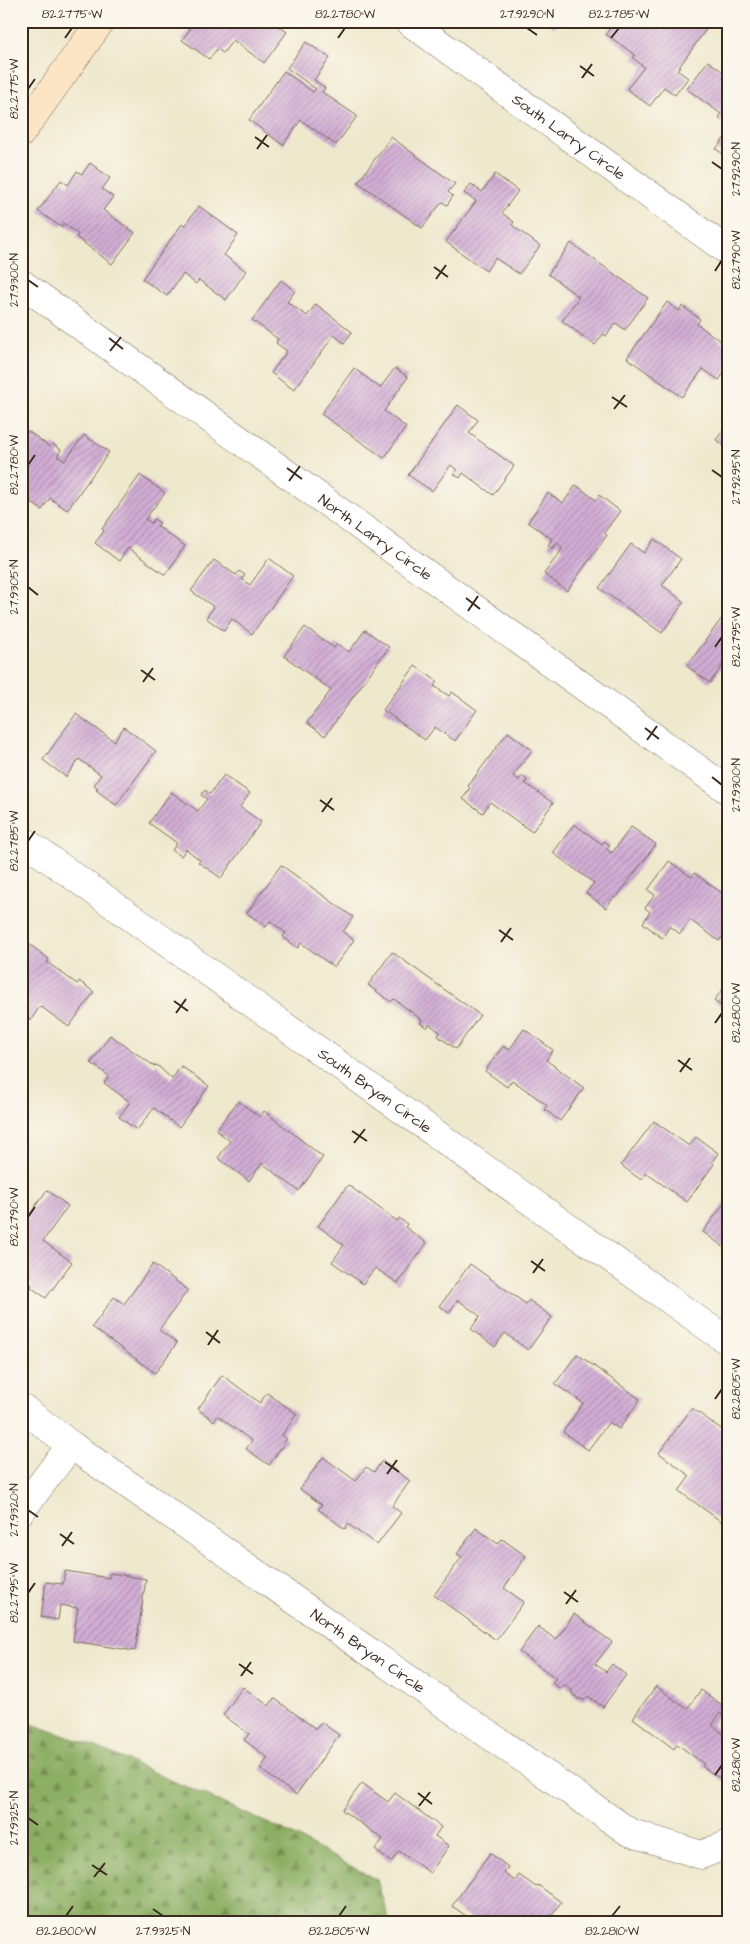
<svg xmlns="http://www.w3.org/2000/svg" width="750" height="1944" viewBox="0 0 750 1944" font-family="'Architects Daughter',sans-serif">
<defs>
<pattern id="forest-firs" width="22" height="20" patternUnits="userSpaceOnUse" patternTransform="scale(1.25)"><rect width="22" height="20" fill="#8caf63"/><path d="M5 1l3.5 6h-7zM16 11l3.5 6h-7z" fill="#748f51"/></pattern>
<pattern id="building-hatch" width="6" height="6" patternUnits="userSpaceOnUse" patternTransform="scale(1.25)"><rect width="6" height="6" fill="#d2aed6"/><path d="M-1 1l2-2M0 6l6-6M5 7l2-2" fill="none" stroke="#ac8ead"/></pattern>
</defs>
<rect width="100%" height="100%" fill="#fbf7ec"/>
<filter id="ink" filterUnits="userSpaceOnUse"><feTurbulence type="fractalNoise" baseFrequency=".02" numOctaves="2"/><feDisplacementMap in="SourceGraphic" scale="10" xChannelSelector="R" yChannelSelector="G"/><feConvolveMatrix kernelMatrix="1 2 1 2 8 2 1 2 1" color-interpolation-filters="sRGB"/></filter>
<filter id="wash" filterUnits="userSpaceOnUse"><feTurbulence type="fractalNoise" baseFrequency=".0096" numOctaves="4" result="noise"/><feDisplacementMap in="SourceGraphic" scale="20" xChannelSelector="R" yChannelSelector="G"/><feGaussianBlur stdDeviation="1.12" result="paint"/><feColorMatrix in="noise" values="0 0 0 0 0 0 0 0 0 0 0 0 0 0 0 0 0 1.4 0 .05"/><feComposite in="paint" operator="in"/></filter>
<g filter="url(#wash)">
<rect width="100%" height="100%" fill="#eee8cd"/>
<polygon fill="url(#forest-firs)" stroke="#646c40" points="32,1724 99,1748 285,1831 377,1880 390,1923 21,1923 21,1734"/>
<g id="blocks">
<g fill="url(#building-hatch)">
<polygon points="191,21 272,21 287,32 264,63 233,40 223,53 217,49 209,59 182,40 190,29 187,27"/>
<polygon points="546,21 559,21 555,28"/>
<polygon points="615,21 649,21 658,28 663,21 712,21 677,70 688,78 675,95 664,87 650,106 627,89 644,67 633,58 635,55 606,34"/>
<polygon points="306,42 330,58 314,80 325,88 322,92 357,116 336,145 301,120 283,145 249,120 284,71 313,92 316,89 287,68"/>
<polygon points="708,61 729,76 729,125 719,118 721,114 687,89"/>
<polygon points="729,132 729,158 716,149"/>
<polygon points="391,137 455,184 448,192 453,196 447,205 442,202 422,228 358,182"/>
<polygon points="90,163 110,178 102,189 113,197 103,210 135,233 112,264 76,237 78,234 63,223 61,227 38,211 61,180 68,185 77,171 82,174"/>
<polygon points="495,174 518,191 502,213 514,222 512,225 540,246 519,274 495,258 486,271 446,242 476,201 464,193 471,184 482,192"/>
<polygon points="199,206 238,235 224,255 246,271 226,300 199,280 196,284 183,274 167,296 142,279 182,224 184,226"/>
<polygon points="571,243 648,298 625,330 616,323 606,336 603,334 595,345 562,321 579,297 548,274"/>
<polygon points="281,280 295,291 287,302 307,316 316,304 352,332 344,343 334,335 294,390 271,373 287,351 276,343 278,339 252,320"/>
<polygon points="667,302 679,311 682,306 700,319 697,324 729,347 729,366 719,380 703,369 682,397 627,358"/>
<polygon points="354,368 380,388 395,368 408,377 384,411 406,427 384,458 321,414"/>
<polygon points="458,405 478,420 469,433 514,466 493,495 463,473 460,478 454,474 457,470 451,465 432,491 408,475"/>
<polygon points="729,422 729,449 716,440"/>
<polygon points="28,431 50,447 53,444 61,450 57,456 65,461 84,435 109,452 67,510 50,498 42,510 21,495 21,440"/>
<polygon points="140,475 165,493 145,519 151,523 154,519 160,523 157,526 185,546 165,575 128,548 119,561 95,543 104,531 102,529"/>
<polygon points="576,485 596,500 599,495 620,511 604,533 607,535 567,591 544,574 563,548 557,543 553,549 548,545 552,539 528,522 548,493 563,503"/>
<polygon points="654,539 681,559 662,585 684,602 662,633 599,588 631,544 644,553"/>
<polygon points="269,558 293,576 252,634 232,619 224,631 206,618 214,607 191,591 214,560 236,575 239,571 245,575 242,579 250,585"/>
<polygon points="727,611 729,612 729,664 725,662 710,683 687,666"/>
<polygon points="305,627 334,648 337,644 349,652 365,630 389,647 325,736 307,723 331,690 284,656"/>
<polygon points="415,666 437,681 434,686 449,696 452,692 477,710 455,741 435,727 425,740 383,710"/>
<polygon points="76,714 114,741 124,727 156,751 116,805 96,790 98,788 94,785 101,775 79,759 66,777 43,760"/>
<polygon points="508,732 532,750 513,776 519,780 522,776 527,780 525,783 553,803 532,832 490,802 483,813 463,799 470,788 468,786"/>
<polygon points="224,775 250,793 240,807 261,822 221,878 198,862 200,860 186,849 181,856 172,850 177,843 149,823 171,792 198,811 207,799 201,795 205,790 210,794"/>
<polygon points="574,824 602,844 604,841 610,845 606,849 612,853 631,827 656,844 616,898 614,897 606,908 586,893 594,883 553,853"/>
<polygon points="669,861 691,877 694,873 729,898 729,928 719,941 690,920 680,934 670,926 662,938 643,923 650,912 645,908 655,895 648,890"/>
<polygon points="281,865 353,917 343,932 354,940 334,967 301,943 298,948 283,937 286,933 270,921 266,927 247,913"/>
<polygon points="25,941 49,959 47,962 77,984 79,981 94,992 69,1027 40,1006 31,1020 21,1013 21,946"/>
<polygon points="392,952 480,1015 456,1049 438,1036 440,1032 429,1024 427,1028 420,1023 422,1020 394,999 391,1002 368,985"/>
<polygon points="729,976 729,1011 714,1001 728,982 726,980"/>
<polygon points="524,1029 553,1050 546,1060 584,1088 560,1121 544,1109 547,1105 512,1080 507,1087 485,1071 503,1046 509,1050"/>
<polygon points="110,1035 154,1066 157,1065 172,1079 181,1066 209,1086 179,1127 154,1108 137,1130 119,1117 130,1102 104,1083 109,1076 91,1063"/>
<polygon points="238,1101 260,1117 264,1111 323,1157 299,1191 262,1163 249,1181 218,1158 230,1141 216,1130"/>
<polygon points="654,1121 689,1146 696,1137 718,1153 712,1162 714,1164 687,1202 646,1173 641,1180 621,1165"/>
<polygon points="348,1185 397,1221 399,1218 407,1224 405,1227 427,1243 398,1283 375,1268 363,1284 332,1262 344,1245 318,1226"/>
<polygon points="47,1190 68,1206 43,1241 72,1262 46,1298 31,1287 32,1285 21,1277 21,1226"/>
<polygon points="729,1196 729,1251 703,1232"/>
<polygon points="153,1264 188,1290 159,1330 177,1343 155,1373 92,1327 114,1297 124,1304"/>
<polygon points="470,1264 526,1304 529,1300 552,1317 528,1350 505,1333 495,1347 471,1329 480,1316 458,1300 449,1313 440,1306"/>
<polygon points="577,1354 640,1399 619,1429 609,1422 588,1450 563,1432 583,1403 555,1384"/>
<polygon points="222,1375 260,1403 267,1393 297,1414 282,1435 287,1439 269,1465 246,1449 252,1441 218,1416 214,1421 198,1409"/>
<polygon points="692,1408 724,1431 726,1427 729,1429 729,1512 722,1522 679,1491 690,1476 659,1453"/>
<polygon points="323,1457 356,1481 366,1467 374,1472 382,1461 410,1481 392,1506 401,1513 377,1545 348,1524 345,1529 318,1509 322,1505 300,1489"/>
<polygon points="476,1528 498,1544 502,1539 526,1556 504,1588 524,1602 496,1640 434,1595 462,1557 457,1554"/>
<polygon points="65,1571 109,1578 110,1573 146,1579 135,1651 73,1641 78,1608 60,1605 58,1620 41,1617 46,1582 63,1584"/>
<polygon points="574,1614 612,1642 595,1664 606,1672 612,1664 626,1675 603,1707 588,1696 585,1700 579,1699 572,1694 572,1690 564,1685 561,1689 552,1683 556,1678 519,1652 538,1626 556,1640"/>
<polygon points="656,1686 687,1709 701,1690 729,1710 725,1717 720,1713 712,1725 726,1736 729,1731 729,1776 725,1782 702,1766 704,1764 677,1744 674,1749 633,1718"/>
<polygon points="243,1687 269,1706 274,1698 316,1729 321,1722 339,1735 296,1795 260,1769 268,1758 244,1740 249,1734 223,1715"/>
<polygon points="362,1783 388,1802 395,1793 441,1827 435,1836 449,1846 430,1873 399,1851 391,1862 375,1850 383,1839 342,1810"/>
<polygon points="490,1853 508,1867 504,1873 515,1881 519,1875 536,1887 538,1885 561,1902 546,1923 516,1923 512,1920 510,1923 476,1923 452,1906"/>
</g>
</g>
</g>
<g filter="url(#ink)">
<use href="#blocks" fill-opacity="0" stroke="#7a6c5b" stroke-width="1"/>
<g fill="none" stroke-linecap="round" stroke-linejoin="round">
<g stroke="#7a6c5b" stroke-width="29">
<g id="street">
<path id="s1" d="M408,21L729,252"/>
<path id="s2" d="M21,283L729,791"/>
<path id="s3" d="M21,839L729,1342"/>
<path id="s4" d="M21,1407L71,1445L629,1832L701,1855L729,1844"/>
<polyline points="21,1511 71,1445"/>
</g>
</g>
<g stroke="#7a6c5b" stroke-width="29">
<polyline id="secondary" points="21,133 101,21"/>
</g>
<use href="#street" stroke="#fff" stroke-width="28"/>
<use href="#secondary" stroke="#fce5c4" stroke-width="28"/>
</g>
</g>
<path fill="none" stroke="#3b2a1e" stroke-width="2" d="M527,28L537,35M65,38L72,28M338,38L345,28M611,38L619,28M580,66L594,76M582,78L592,64M28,89L35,79M255,137L269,147M257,149L267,135M712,162L722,169M434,267L448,277M715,271L722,260M436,279L446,265M28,280L38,287M109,338L123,349M110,351L121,337M612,397L627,407M614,409L625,395M28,465L35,455M287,468L302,479M712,470L722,477M289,481L300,466M28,587L38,595M466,598L480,609M468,611L478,596M715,647L722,637M141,670L155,680M143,682L153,668M645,728L659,739M647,740L657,726M712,777L722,785M320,800L334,810M322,812L332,798M28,841L35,831M499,930L513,940M501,942L511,928M174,1001L188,1011M176,1013L186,999M715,1023L722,1013M678,1060L692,1070M680,1072L690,1058M352,1131L367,1141M354,1143L365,1129M28,1217L35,1207M531,1261L545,1271M533,1273L543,1259M206,1332L220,1343M208,1345L218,1330M715,1399L722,1389M385,1462L399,1472M387,1474L397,1460M28,1510L38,1517M60,1534L74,1544M62,1546L72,1532M564,1592L578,1602M28,1593L35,1583M566,1604L576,1590M239,1664L253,1674M241,1676L251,1662M715,1775L722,1765M418,1793L432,1804M419,1806L430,1792M28,1818L38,1825M92,1865L107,1875M94,1877L105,1863M153,1909L163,1916M66,1916L73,1906M339,1916L346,1906M612,1916L620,1906"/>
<g text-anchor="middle" stroke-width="4" stroke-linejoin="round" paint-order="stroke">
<g font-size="15" fill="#3b2a1e" stroke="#fbf7ec">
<text dy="5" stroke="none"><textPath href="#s1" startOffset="198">South Larry Circle</textPath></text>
<text dy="5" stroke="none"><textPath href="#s2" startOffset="436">North Larry Circle</textPath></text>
<text dy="5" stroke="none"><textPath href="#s3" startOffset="434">South Bryan Circle</textPath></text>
<text dy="5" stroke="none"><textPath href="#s4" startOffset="424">North Bryan Circle</textPath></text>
</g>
</g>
<rect width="750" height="1944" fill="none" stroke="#fbf7ec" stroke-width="55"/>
<rect x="28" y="28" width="694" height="1888" fill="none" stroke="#3b2a1e" stroke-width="2"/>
<g font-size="12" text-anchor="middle" fill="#3b2a1e">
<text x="72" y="18">82.2775°W</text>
<text x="345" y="18">82.2780°W</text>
<text x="527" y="18">27.9290°N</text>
<text x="619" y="18">82.2785°W</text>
<text transform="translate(14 89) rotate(-90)" y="4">82.2775°W</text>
<text transform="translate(736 169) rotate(-90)" y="4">27.9290°N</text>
<text transform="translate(736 260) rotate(-90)" y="4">82.2790°W</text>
<text transform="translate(14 280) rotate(-90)" y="4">27.9300°N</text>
<text transform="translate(14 465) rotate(-90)" y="4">82.2780°W</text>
<text transform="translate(736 477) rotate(-90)" y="4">27.9295°N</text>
<text transform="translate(14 587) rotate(-90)" y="4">27.9305°N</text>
<text transform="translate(736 637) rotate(-90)" y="4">82.2795°W</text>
<text transform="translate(736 785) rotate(-90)" y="4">27.9300°N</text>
<text transform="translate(14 841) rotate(-90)" y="4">82.2785°W</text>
<text transform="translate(736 1013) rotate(-90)" y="4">82.2800°W</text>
<text transform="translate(14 1217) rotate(-90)" y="4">82.2790°W</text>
<text transform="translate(736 1389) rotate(-90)" y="4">82.2805°W</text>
<text transform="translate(14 1510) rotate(-90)" y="4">27.9320°N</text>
<text transform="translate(14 1593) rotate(-90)" y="4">82.2795°W</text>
<text transform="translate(736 1765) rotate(-90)" y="4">82.2810°W</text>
<text transform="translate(14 1818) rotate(-90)" y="4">27.9325°N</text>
<text x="66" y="1935">82.2800°W</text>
<text x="163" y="1935">27.9325°N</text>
<text x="339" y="1935">82.2805°W</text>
<text x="612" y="1935">82.2810°W</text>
</g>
</svg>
